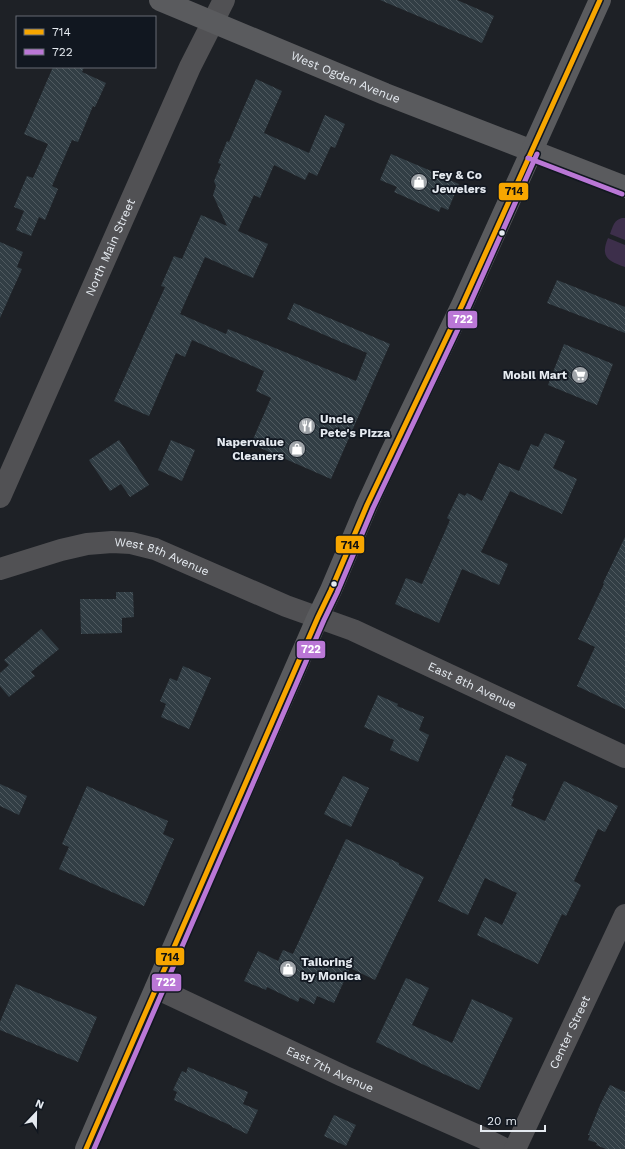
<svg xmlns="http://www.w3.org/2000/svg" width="625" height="1149" viewBox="0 0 625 1149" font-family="'Work Sans',sans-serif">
<defs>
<pattern id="building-back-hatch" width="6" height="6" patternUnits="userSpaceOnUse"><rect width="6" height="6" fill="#323e45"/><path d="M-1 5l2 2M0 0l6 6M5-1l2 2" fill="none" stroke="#505a60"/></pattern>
</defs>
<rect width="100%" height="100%" fill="#1e2126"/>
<g fill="#3d2f4b">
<path d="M622,218H625V240L610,234C613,226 614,220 622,218Z"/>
<path d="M608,238L625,245V267C608,261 600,257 608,238Z"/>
</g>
<g fill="url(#building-back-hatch)">
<polygon points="380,0 457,0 494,16 482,43"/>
<polygon points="53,67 84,67 82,72 106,83 95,107 93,106 78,142 72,140 52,186 58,189 45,220 39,217 31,236 16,230 24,211 14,207 27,176 33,178 48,144 24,134"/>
<polygon points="256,79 282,91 264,133 309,153 325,115 345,124 335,148 331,146 317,176 309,172 305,180 274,165 260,198 254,195 238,231 268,244 253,278 205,257 180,314 226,334 228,329 356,381 367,353 287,319 294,303 390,344 331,479 251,444 271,398 256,391 264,371 192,340 185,357 176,353 149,416 114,401 165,287 161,286 174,256 182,259 201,215 227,226 213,195 216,186 214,181 221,164 218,163 227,141 229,142"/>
<polygon points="391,154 443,176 442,177 459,184 448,210 441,207 439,212 394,192 397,187 380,180"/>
<polygon points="0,242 23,252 17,267 22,269 0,318"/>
<polygon points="557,280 625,307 625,333 547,303"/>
<polygon points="564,344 613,364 597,405 548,385"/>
<polygon points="545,433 565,441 553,468 577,479 562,514 510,491 481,552 508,564 499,585 462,569 439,623 395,604 406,578 422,584 450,520 447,518 459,493 465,496 467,493 482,501 499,463 519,471 531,444 538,447"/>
<polygon points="119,440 149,485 130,497 121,484 110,491 89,460"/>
<polygon points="171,440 195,450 182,481 158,470"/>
<polygon points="625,537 625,709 577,686 595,647 578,639 604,584 603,583"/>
<polygon points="116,592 133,592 134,617 122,618 122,633 81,634 80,599 116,599"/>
<polygon points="41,629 59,649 31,672 35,676 9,697 0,686 0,673 9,665 4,660"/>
<polygon points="183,666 211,678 189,729 161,717 166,704 160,701 170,678 177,681"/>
<polygon points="378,695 398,704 397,706 424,717 419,730 429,735 418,762 390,750 394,740 364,727"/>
<polygon points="506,755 527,764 512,798 514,799 511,806 545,821 564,781 618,806 605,832 598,829 574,881 581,885 566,916 562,914 538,964 477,935 485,917 502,925 517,893 485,878 468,915 438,901"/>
<polygon points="343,776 369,788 351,827 324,814"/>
<polygon points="0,784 27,796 19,815 0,806"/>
<polygon points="87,786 168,821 163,834 174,839 144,906 59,869 69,847 62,844"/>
<polygon points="346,839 399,863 399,865 424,877 375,980 350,968 334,1003 317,996 314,1004 300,997 298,1002 267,987 266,990 244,981 258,951 278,961 283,950 293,954"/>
<polygon points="406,978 429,988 412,1025 452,1043 472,999 513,1018 479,1090 422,1064 376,1042"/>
<polygon points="16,984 97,1017 78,1062 0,1030 0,1022"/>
<polygon points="188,1067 248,1092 243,1104 258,1110 247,1134 232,1127 232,1126 174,1100 177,1092 173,1090 182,1071 186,1073"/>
<polygon points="610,1085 625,1092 625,1149 606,1149 596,1145 597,1143 588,1140 590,1135 588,1135 600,1105"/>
<polygon points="334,1115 356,1125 346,1146 324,1136"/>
</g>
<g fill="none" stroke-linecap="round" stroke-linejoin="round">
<g stroke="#515154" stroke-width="22">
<path id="s1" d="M0,497L190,67L224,0"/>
<path id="s2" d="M0,569L61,550L87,544L112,542L131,543L155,549L286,606L353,630L625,757"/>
<path id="s3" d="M156,988L343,1076L483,1138L505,1149"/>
<path id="s4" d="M515,1149L625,915"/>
</g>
<g stroke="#5a5b5e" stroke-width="22">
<path id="s5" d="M160,0L385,94L625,187"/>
<polyline points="86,1149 146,1010 318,617 331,590 367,505 390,455 463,303 600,0"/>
</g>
<g stroke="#111720" stroke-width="8">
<polyline id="bus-1" points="86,1149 318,617 331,590 367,505 463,303 600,0"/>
</g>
<g stroke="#111720" stroke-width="8">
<g id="bus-2">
<polyline points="528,158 622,194"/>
<polyline points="94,1149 324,620 337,593 373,508 469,306 537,154"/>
</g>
</g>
<use href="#bus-1" stroke="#f7a600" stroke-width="5"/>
<use href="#bus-2" stroke="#ba77d6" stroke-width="5"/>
</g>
<defs>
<g id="shop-disc" transform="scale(0.9)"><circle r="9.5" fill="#9fa4a9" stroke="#111720"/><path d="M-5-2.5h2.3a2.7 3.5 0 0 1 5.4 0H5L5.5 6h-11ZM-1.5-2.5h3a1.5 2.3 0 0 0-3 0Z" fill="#fff"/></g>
<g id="supermarket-disc" transform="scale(0.9)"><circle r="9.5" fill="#9fa4a9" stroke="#111720"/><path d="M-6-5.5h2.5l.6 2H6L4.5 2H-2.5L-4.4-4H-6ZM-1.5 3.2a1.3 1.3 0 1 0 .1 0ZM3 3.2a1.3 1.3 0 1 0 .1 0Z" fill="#fff"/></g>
<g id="restaurant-disc" transform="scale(0.9)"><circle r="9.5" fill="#9fa4a9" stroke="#111720"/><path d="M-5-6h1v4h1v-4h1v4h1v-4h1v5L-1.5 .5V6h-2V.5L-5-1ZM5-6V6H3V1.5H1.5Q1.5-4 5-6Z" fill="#fff"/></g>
</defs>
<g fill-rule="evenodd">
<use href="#shop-disc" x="419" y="182"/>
<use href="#supermarket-disc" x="580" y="375"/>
<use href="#restaurant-disc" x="307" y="426"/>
<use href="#shop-disc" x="297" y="449"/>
<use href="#shop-disc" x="288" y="969"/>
</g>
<g fill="#e5eaf0" stroke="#111720" stroke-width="1.5">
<circle cx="502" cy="233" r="3.5"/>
<circle cx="334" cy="584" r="3.5"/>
</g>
<g text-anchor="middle" stroke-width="3.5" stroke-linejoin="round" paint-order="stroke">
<g font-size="12" fill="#e5eaf0" stroke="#111720">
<text dy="4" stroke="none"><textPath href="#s5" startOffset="201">West Ogden Avenue</textPath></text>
<text dy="4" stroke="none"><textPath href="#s1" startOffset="273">North Main Street</textPath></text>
<text dy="4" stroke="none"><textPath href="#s2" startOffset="168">West 8th Avenue</textPath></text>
<text dy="4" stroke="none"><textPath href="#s2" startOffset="505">East 8th Avenue</textPath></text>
<text dy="4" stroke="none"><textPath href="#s4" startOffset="129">Center Street</textPath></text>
<text dy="4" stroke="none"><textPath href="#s3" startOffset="192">East 7th Avenue</textPath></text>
</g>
<g font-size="12" font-weight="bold" fill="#e5eaf0" stroke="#111720" text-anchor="start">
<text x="432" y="179">Fey &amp; Co<tspan x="432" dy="14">Jewelers</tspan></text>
<text x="567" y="379" text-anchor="end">Mobil Mart</text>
<text x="320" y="423">Uncle<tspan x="320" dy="14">Pete's Pizza</tspan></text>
<text x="284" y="446" text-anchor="end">Napervalue<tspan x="284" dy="14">Cleaners</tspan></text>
<text x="301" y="966">Tailoring<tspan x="301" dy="14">by Monica</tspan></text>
</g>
</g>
<g stroke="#111720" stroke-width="1.5">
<rect x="498" y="182" width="31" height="19" rx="4" fill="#f7a600"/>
<rect x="447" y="310" width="31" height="19" rx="4" fill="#ba77d6"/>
<rect x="335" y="535" width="30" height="19" rx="4" fill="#f7a600"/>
<rect x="296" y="640" width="30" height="19" rx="4" fill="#ba77d6"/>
<rect x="155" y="947" width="30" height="19" rx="4" fill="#f7a600"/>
<rect x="151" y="973" width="31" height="19" rx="4" fill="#ba77d6"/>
</g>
<g font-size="11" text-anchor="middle" font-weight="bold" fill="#fff">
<text x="463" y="323">722</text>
<text x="311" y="653">722</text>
<text x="166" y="986">722</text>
</g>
<g font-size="11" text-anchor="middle" font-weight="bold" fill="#111">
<text x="514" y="195">714</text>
<text x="350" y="549">714</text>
<text x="170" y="961">714</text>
</g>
<rect x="16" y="16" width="140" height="52" fill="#111720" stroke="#666b73"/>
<rect x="24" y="29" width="20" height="6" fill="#f7a600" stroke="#666b73"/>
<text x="52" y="36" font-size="12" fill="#e5eaf0">714</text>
<rect x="24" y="49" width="20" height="6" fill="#ba77d6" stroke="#666b73"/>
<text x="52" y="56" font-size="12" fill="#e5eaf0">722</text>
<g transform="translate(36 1113) rotate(22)" stroke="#111720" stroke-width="3" paint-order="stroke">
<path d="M0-3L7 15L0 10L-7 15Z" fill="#e5eaf0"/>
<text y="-6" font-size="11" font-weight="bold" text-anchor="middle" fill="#e5eaf0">N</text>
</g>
<path d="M481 1125v6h64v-6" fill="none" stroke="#e5eaf0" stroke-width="2"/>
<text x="487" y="1125" font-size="12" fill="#e5eaf0" stroke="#111720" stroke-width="3" paint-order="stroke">20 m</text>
</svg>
